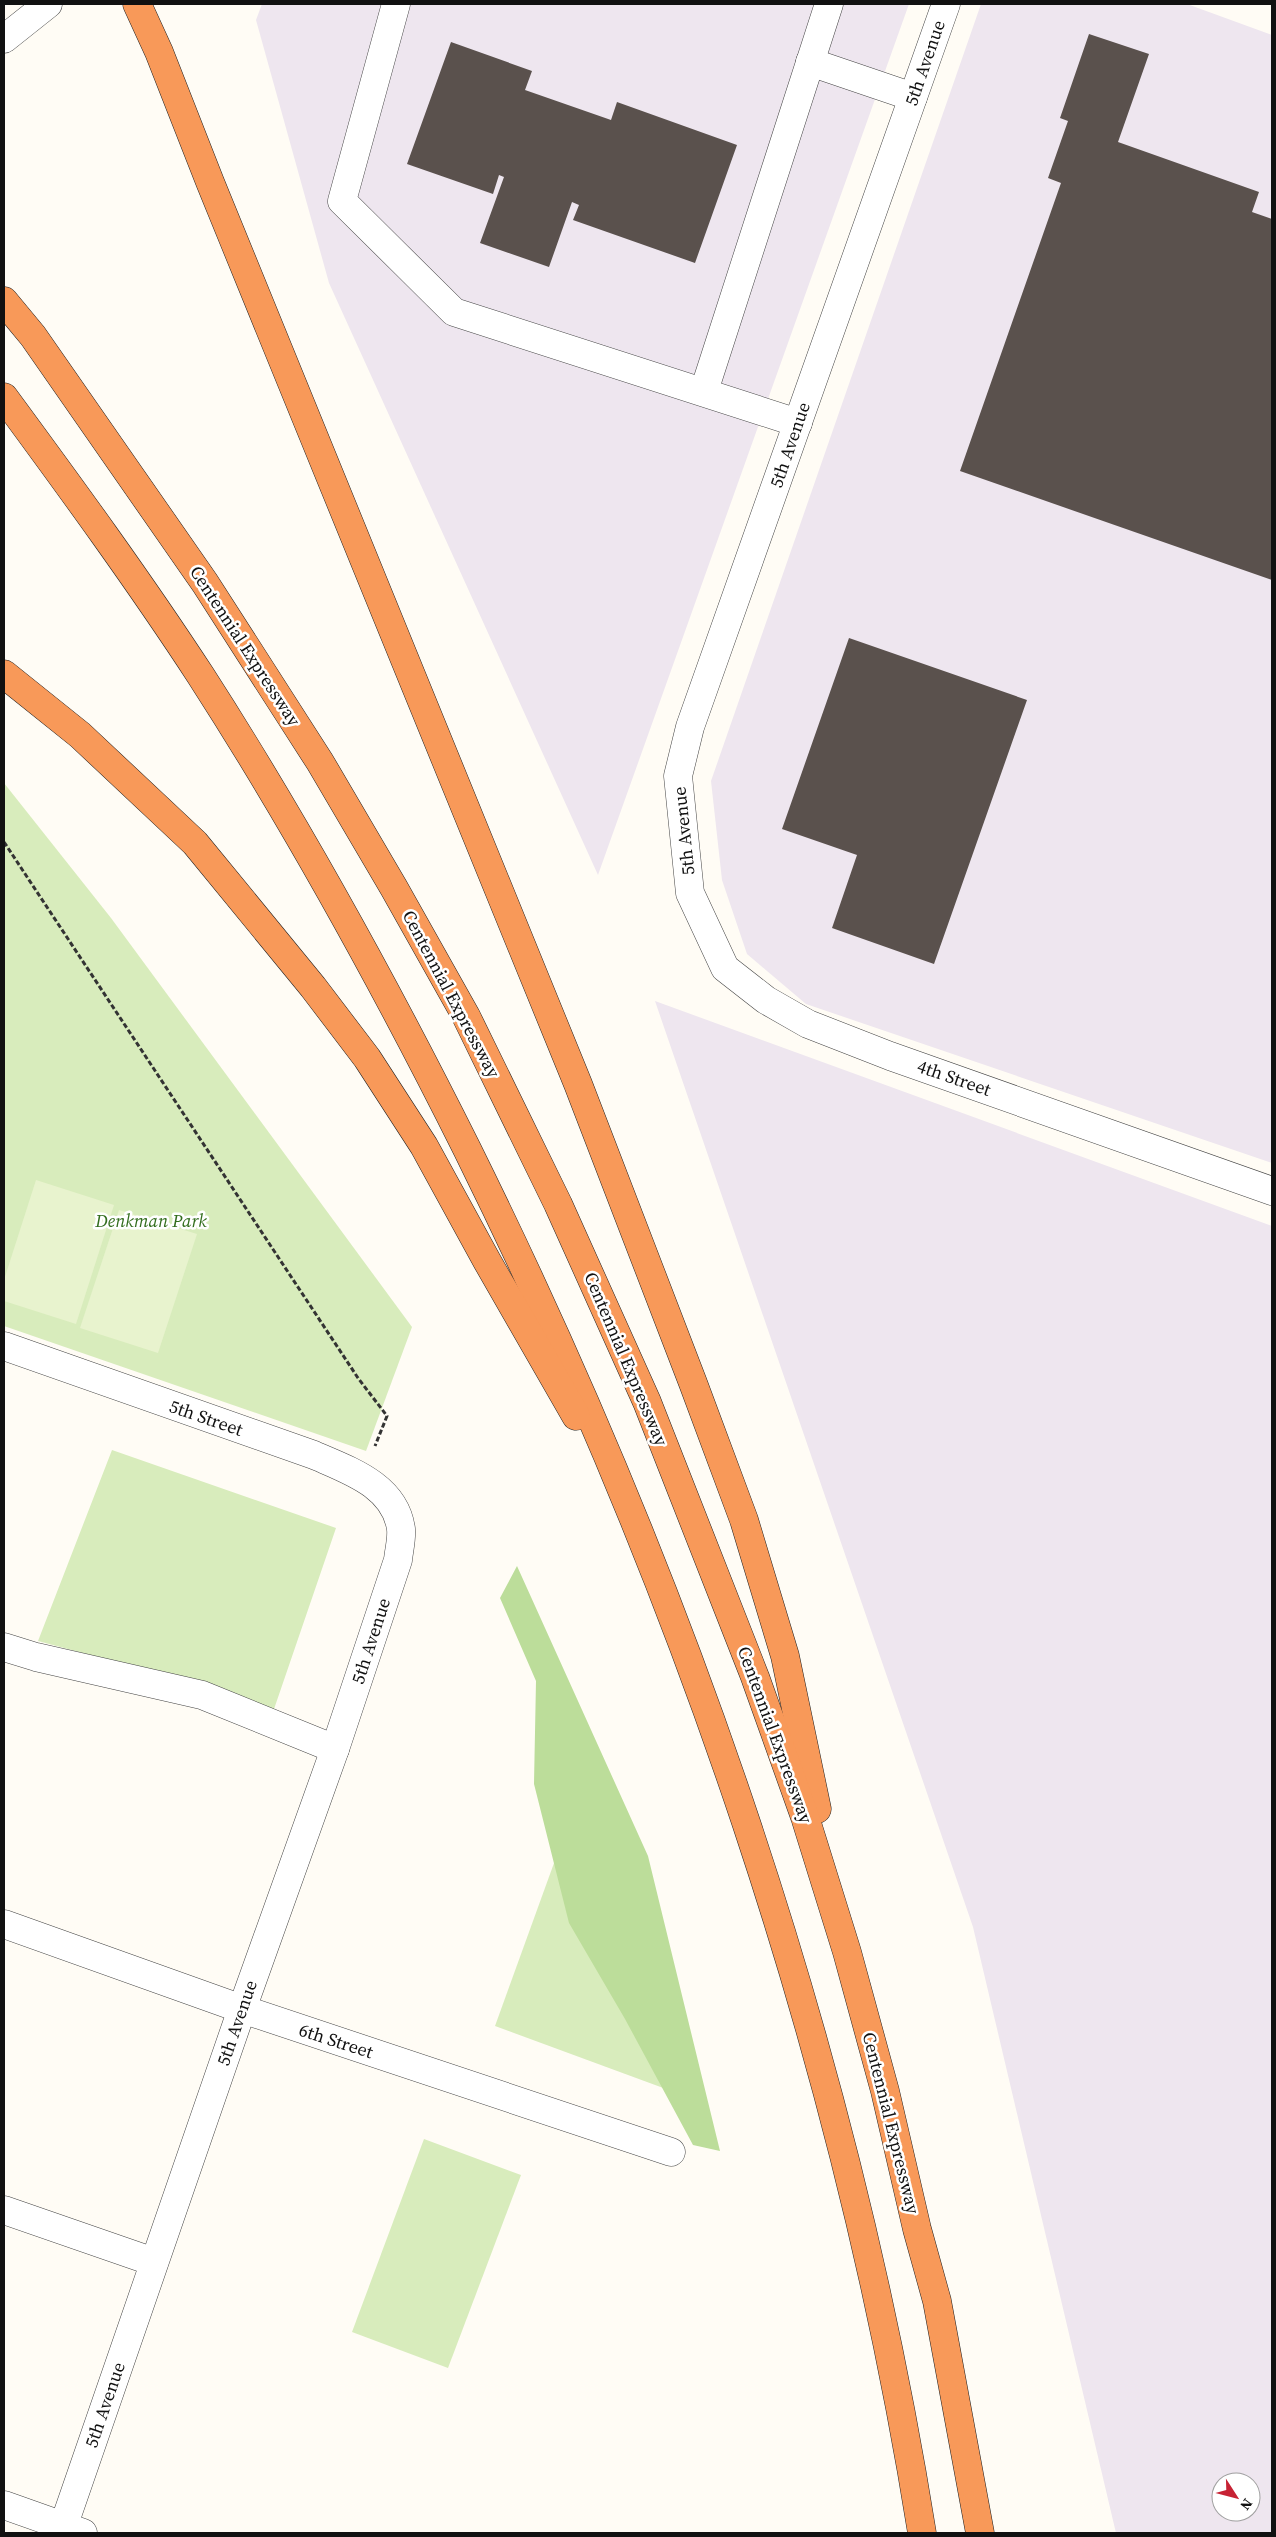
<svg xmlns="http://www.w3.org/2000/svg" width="1276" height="2537" viewBox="0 0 1276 2537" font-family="'Source Serif 4',serif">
<rect width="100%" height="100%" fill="#fffcf5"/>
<g fill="#eee6ef" fill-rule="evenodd">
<polygon points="262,4 909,4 598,875 329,283 256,20"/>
<polygon points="981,4 1187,4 1272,35 1272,1163 806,1004 747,954 722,880 711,781"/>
<path d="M655,1001L1272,1226V2533H1116L973,1927ZM1221,2482H1251V2512H1221Z"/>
</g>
<g fill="#d8ecbc">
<polygon points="4,783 111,918 412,1327 366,1451 4,1326"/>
<polygon points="112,1450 336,1528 273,1712 202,1685 38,1641"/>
<polygon points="562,1841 704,2103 495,2026"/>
<polygon points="424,2139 521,2175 448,2368 352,2332"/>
</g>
<polygon fill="#bcdd9a" points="517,1566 648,1856 720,2151 693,2145 625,2019 569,1923 534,1784 536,1681 500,1598"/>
<g fill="#e8f3ce">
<polygon points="36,1180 114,1205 76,1324 4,1301 4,1280"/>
<polygon points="119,1210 197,1234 158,1353 80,1328"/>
</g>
<g fill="#5a514d">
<polygon points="1089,34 1149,54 1118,142 1259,192 1252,212 1272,219 1272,580 960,471 1061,183 1048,178 1068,121 1060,118"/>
<polygon points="451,42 532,71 525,90 611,120 617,102 737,145 695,263 573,220 579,205 572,202 549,267 480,243 504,177 499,175 493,194 407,164"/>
<polygon points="849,638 1027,700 934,964 832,928 857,855 782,829"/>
</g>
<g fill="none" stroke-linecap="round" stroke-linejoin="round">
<g stroke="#444" stroke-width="29">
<g id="minor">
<polyline points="396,4 342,201 454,312 798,423"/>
<polyline points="946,4 690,727 678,776 690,893 725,968 766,1000 808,1024 890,1056 1272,1191"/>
<polyline points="4,39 48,4"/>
<polyline points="810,62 913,97"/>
<polyline points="704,391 829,4"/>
<path d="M4,1346L314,1455C348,1470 395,1485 401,1529C402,1539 399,1550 398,1560L335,1749L242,2009L61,2533"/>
<polyline points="4,1647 36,1657 202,1695 335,1749"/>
<polyline points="4,1924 242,2009 671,2152"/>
<polyline points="4,2210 154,2262"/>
<polyline points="4,2505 83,2533"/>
</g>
</g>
<g stroke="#222" stroke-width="29">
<g id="highway">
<polyline points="137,4 159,52 210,182 578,1084 693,1383 744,1520 785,1656 817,1809"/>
<polyline points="4,301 33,336 205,583 320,762 394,888 466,1016 558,1204 647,1402 755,1677 805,1817 847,1952 885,2091 917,2229 937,2301 980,2533"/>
<path d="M4,397C71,488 139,581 201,676C299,828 386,987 467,1149C683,1585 845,2052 922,2533"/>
<polyline points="4,674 80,735 195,843 313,987 367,1058 424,1146 487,1261 576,1416"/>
</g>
</g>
<polyline stroke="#333" stroke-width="3" stroke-dasharray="5 2.5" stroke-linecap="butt" points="4,842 358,1378 387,1416 375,1446"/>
<use href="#minor" stroke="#fff" stroke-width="28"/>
<use href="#highway" stroke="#f89959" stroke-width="28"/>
</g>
<g text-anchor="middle" stroke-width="5" stroke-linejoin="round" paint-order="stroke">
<g font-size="18" fill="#111" stroke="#fff">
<text transform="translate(925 63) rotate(-71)" y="6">5th Avenue</text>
<text transform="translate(790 445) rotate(-71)" y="6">5th Avenue</text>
<text transform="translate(245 646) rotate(57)" y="6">Centennial Expressway</text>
<text transform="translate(684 831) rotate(-96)" y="6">5th Avenue</text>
<text transform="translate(451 994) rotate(62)" y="6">Centennial Expressway</text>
<text transform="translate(954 1078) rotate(19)" y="6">4th Street</text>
<text transform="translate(626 1359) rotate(67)" y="6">Centennial Expressway</text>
<text transform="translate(206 1418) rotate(19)" y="6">5th Street</text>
<text transform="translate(371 1641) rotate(-72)" y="6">5th Avenue</text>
<text transform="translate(775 1735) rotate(70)" y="6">Centennial Expressway</text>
<text transform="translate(237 2023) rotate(-71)" y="6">5th Avenue</text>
<text transform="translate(336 2041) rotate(18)" y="6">6th Street</text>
<text transform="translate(891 2123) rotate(76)" y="6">Centennial Expressway</text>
<text transform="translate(105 2405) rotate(-71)" y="6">5th Avenue</text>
</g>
<g font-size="18" font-style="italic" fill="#326d1d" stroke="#fff">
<text x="151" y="1227">Denkman Park</text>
</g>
</g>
<rect width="1276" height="2537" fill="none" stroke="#111111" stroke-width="10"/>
<g transform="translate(1236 2497) rotate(126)"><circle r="24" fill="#ffffff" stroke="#a0a0a0"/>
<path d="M0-4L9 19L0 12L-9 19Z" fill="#c72234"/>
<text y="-8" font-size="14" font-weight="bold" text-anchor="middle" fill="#111111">N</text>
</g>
</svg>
